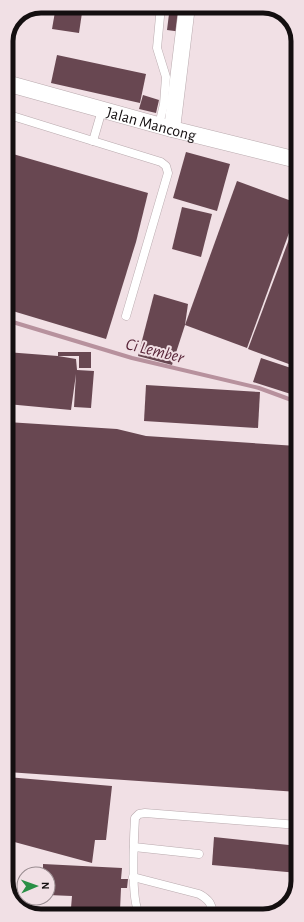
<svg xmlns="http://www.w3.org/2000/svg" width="304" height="922" viewBox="0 0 304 922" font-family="'Alegreya Sans',sans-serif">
<rect width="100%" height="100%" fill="#f1e0e5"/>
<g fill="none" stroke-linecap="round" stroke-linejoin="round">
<polyline stroke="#b7919d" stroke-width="4" points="6,320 132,358 259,388 297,402"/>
</g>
<g fill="#684751">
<polygon points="56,6 83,6 79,33 52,29"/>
<polygon points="170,6 185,6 182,32 167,30"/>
<polygon points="57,55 146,74 140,103 51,83"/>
<polygon points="143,95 159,100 156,113 139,109"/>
<polygon points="6,152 148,193 136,242 106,339 6,309"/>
<polygon points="186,152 230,164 217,211 173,198"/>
<polygon points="237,181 297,203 297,211 247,348 185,325"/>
<polygon points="182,207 212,214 201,257 172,249"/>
<polygon points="297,218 297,367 248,349"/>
<polygon points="154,294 188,304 185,325 172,365 138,356"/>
<polygon points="6,352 58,356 76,359 77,370 94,371 91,408 74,407 76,374 71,410 7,404"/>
<polygon points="58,352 91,352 91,368 79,368 79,356 58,356"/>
<polygon points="261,358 297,370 297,396 253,382"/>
<polygon points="146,385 260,392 258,428 144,421"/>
<polygon points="7,422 117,429 146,436 297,446 298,792 7,772"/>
<polygon points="7,777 112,786 106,840 95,840 92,863 7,840"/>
<polygon points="214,837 298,846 298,873 212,865"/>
<polygon points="43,864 122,868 121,879 128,879 127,888 121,888 120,910 126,911 126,916 100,916 100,910 71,908 72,896 48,895 48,874 43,874"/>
</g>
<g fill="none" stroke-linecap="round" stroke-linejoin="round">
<g stroke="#b9aaae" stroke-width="9">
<g id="service">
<polyline points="6,114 93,141 102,110"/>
<polyline points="159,125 164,104 166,77 157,48 161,6"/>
<polyline points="93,141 161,162 166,166 168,173 126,316"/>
<polyline points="134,847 199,854"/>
<path d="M133,877L199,894C210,900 211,904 214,915"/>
<path d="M140,915C130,902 134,836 135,818L139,814L145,813L298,825"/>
</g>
</g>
<g stroke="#b9aaae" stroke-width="17">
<g id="minor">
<path id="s1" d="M6,83L172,129L297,160"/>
<polyline points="172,129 187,6"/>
</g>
</g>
<use href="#service" stroke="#fff" stroke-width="8"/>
<use href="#minor" stroke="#fff" stroke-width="16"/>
</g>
<g text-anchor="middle" stroke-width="4" stroke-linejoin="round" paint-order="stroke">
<g font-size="16" fill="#140f10" stroke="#f1e0e5">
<text dy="6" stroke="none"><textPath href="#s1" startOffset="151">Jalan Mancong</textPath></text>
</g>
<g font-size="17" font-style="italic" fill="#592639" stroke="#f1e0e5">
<text transform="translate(155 350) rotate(14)" y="6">Ci Lember</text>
</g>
</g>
<path d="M0 0H304V922H0ZM41 13H263A28 28 0 0 1 291 41V881A28 28 0 0 1 263 909H41A28 28 0 0 1 13 881V41A28 28 0 0 1 41 13Z" fill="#f1e0e5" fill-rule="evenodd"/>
<path fill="none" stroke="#140f10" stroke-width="5" d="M41 13H263A28 28 0 0 1 291 41V881A28 28 0 0 1 263 909H41A28 28 0 0 1 13 881V41A28 28 0 0 1 41 13Z"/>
<g transform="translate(36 886) rotate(88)"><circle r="19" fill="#f1e0e5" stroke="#998c90"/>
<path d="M0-3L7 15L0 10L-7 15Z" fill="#298f45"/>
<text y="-6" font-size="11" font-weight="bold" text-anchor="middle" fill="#140f10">N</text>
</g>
</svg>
